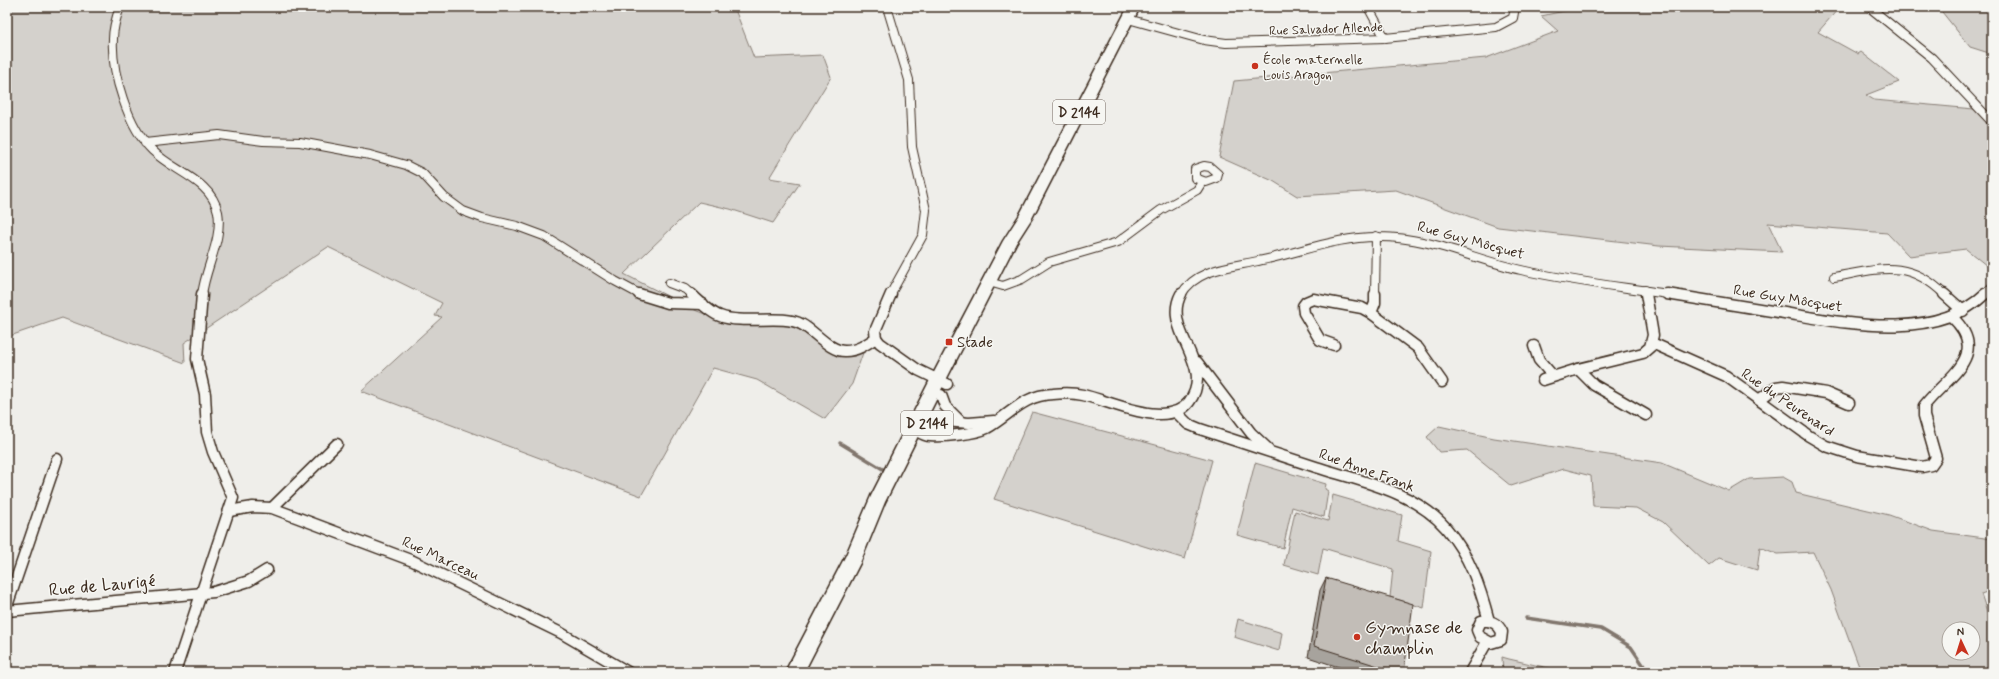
<svg xmlns="http://www.w3.org/2000/svg" width="1999" height="679" viewBox="0 0 1999 679" font-family="Mynerve,sans-serif">
<rect width="100%" height="100%" fill="#efeeea"/>
<filter id="ink" filterUnits="userSpaceOnUse"><feTurbulence type="fractalNoise" baseFrequency=".025" numOctaves="2"/><feDisplacementMap in="SourceGraphic" scale="8" xChannelSelector="R" yChannelSelector="G"/><feConvolveMatrix kernelMatrix="1 2 1 2 8 2 1 2 1" color-interpolation-filters="sRGB"/></filter>
<g filter="url(#ink)">
<g fill="#d4d1cc" stroke="#887e75" fill-rule="evenodd">
<polygon points="7,7 734,7 754,58 823,55 831,77 769,178 800,183 773,223 730,209 699,202 624,274 697,311 734,325 781,323 794,326 838,357 864,350 852,384 825,419 757,380 713,368 641,496 361,391 442,317 435,316 442,303 328,247 184,343 185,363 62,318 7,337"/>
<polygon points="1567,7 1849,7 1838,9 1818,32 1858,54 1861,52 1899,82 1866,95 1874,100 1974,109 1992,128 1992,270 1966,249 1909,256 1887,233 1768,223 1782,252 1659,246 1498,227 1396,190 1297,196 1273,181 1219,157 1234,81 1486,58 1558,31 1541,16 1569,10"/>
<polygon points="1938,7 1992,7 1992,54 1970,47"/>
<polygon points="1032,412 1212,460 1185,559 994,499"/>
<path d="M1439,426L1494,438L1662,463L1729,491L1749,479L1783,477L1792,482L1796,493L1889,515L1933,531L1992,539V590L1981,594L1992,626V672H1861L1831,590L1813,552L1778,554L1760,547L1757,570L1719,558L1709,566L1663,522L1636,508L1593,506L1591,476L1564,469L1511,486L1467,450L1439,452L1427,437ZM1949,629H1973V653H1949Z"/>
<polygon points="1255,463 1326,484 1325,489 1328,491 1324,517 1292,507 1283,548 1237,535"/>
<polygon points="1333,495 1402,515 1398,541 1431,551 1424,608 1390,597 1393,569 1323,548 1318,575 1284,565 1295,511 1328,521"/>
<polygon points="1238,619 1282,633 1279,651 1234,637"/>
<polygon points="1502,657 1509,659 1566,672 1503,672"/>
</g>
<g fill="none" stroke-linecap="round" stroke-linejoin="round">
<g stroke="#81766d" stroke-width="3.5">
<polyline points="840,443 886,471"/>
<polyline points="1526,618 1601,629 1631,647 1648,672"/>
</g>
<g stroke="#3b2a1e" stroke-width="10">
<g id="street-far1">
<path d="M120,7C116,18 113,28 113,39C111,72 128,128 153,151C174,172 211,180 218,212C223,239 205,268 202,295"/>
<polyline points="887,7 909,80 912,147 926,210 923,235 890,295"/>
<polyline points="1368,7 1385,38"/>
<polyline points="1869,7 1932,58 1992,122"/>
<polyline points="1128,19 1204,40 1226,43 1385,38 1496,27 1513,18 1515,7"/>
<polyline points="145,143 219,135 263,141 300,142 370,155 406,165 422,173 444,197 463,211 482,218 517,226 544,236 615,281 641,295"/>
<polygon points="1204,166 1210,167 1218,174 1217,178 1206,182 1195,178 1195,169"/>
<path d="M1834,277C1880,269 1908,258 1945,295"/>
<polyline points="989,282 1003,286 1022,279 1049,262 1118,242 1161,210 1197,190 1202,182"/>
<polyline points="669,283 685,289 692,295"/>
<polyline points="1645,290 1646,295"/>
<path d="M1181,295C1196,268 1232,267 1258,261C1299,253 1338,236 1380,237C1429,237 1473,259 1521,270C1570,281 1623,287 1673,295"/>
<polyline points="1375,295 1376,236"/>
<polyline points="1984,295 1992,287"/>
</g>
</g>
<g stroke="#3b2a1e" stroke-width="13">
<g id="street">
<polyline points="639,294 668,303 703,304"/>
<path d="M691,294C699,301 710,313 720,316C743,325 783,314 801,324C815,331 829,351 845,351C857,351 867,344 876,338L880,343L918,370L947,384"/>
<path d="M1667,294C1704,300 1741,306 1778,312C1841,322 1933,344 1985,294"/>
<polyline points="1944,294 1963,311"/>
<polyline points="1371,313 1418,348 1442,382"/>
<polyline points="876,338 875,331 891,294"/>
<path d="M1652,343L1726,376L1809,436L1826,446L1857,456L1922,467L1931,465L1936,458L1924,416V406C1946,377 1993,355 1951,316"/>
<polyline points="1334,345 1320,340 1304,313 1303,306 1306,302 1313,299 1362,308 1371,313 1375,303 1375,294"/>
<polyline points="1534,346 1539,360 1553,376"/>
<polyline points="1197,362 1251,433 1267,448"/>
<polyline points="1578,369 1594,385 1646,415"/>
<polyline points="1543,380 1578,369 1643,353 1650,347 1653,335 1646,294"/>
<polyline points="941,395 945,406 960,421"/>
<polyline points="1759,400 1776,387 1783,386 1826,393 1849,403"/>
<path d="M1176,412L1188,424L1200,429C1239,442 1277,454 1316,467C1360,481 1414,491 1446,528C1470,556 1480,587 1489,621"/>
<polyline points="920,419 969,423 994,421"/>
<path d="M914,429C919,432 924,436 930,436C945,437 975,434 987,428C1010,415 1023,395 1053,394C1063,393 1074,393 1083,395C1110,401 1168,430 1189,402C1217,365 1161,331 1181,294"/>
<polyline points="272,508 337,444"/>
<polyline points="229,511 253,507 272,508 413,561 561,633 628,672"/>
<polyline points="7,606 57,459"/>
<polyline points="7,611 214,592 249,581 267,570"/>
<path d="M1481,621C1490,620 1498,623 1502,632L1501,640L1491,643L1480,637L1477,630Z"/>
<polyline points="175,672 233,498 213,452 207,432 205,394 197,359 202,294"/>
<polyline points="1470,672 1487,642"/>
</g>
</g>
<g stroke="#3b2a1e" stroke-width="3">
<polygon id="primary" points="1128,7 1140,7 1032,218 1016,243 946,380 885,502 860,563 804,672 785,672 846,555 871,496 930,380 1003,241 1019,216"/>
</g>
<use href="#street-far1" stroke="#f6f6f2" stroke-width="8"/>
<use href="#street" stroke="#f6f6f2" stroke-width="10"/>
<use href="#primary" fill="#f6f6f2" fill-rule="evenodd"/>
</g>
<polygon fill="#a7a39d" stroke="#3b2a1e" points="1326,578 1404,672 1354,672 1308,657 1320,590"/>
<polygon fill="#c2bdb7" stroke="#3b2a1e" points="1326,578 1413,604 1404,672 1397,672 1314,646"/>
</g>
<g fill="#c8321e" stroke="#f6f6f2" stroke-width="1.5">
<circle cx="1255" cy="66" r="4"/>
<rect x="945" y="338" width="8" height="8" rx="2"/>
<circle cx="1357" cy="637" r="4"/>
</g>
<g text-anchor="middle" stroke-width="3" stroke-linejoin="round" paint-order="stroke">
<g font-size="13" fill="#3b2a1e" stroke="#f6f6f2">
<text transform="translate(1326 28) rotate(-2)" y="5">Rue Salvador Allende</text>
</g>
<g font-size="13" fill="#3b2a1e" stroke="#f6f6f2" text-anchor="start">
<text x="1263" y="64">École maternelle<tspan x="1263" dy="15">Louis Aragon</tspan></text>
</g>
<g fill="#f6f6f2" stroke="#73675e" stroke-width="1">
<rect x="1053" y="100" width="52" height="24" rx="3"/>
<rect x="901" y="411" width="52" height="24" rx="3"/>
</g>
<g font-size="14" font-weight="bold" fill="#3b2a1e">
<text x="1079" y="117">D 2144</text>
<text x="927" y="428">D 2144</text>
</g>
<g font-size="15" fill="#3b2a1e" stroke="#f6f6f2">
<text transform="translate(1471 240) rotate(15)" y="5">Rue Guy Môcquet</text>
<text transform="translate(1788 298) rotate(9)" y="5">Rue Guy Môcquet</text>
<text transform="translate(1788 402) rotate(34)" y="5">Rue du Peurenard</text>
<text transform="translate(1367 470) rotate(20)" y="5">Rue Anne Frank</text>
<text transform="translate(441 558) rotate(25)" y="5">Rue Marceau</text>
</g>
<g font-size="15" fill="#3b2a1e" stroke="#f6f6f2" text-anchor="start">
<text x="957" y="347">Stade</text>
</g>
<g font-size="18" fill="#3b2a1e" stroke="#f6f6f2">
<text transform="translate(102 585) rotate(-5)" y="6">Rue de Laurigé</text>
</g>
<g font-size="18" fill="#3b2a1e" stroke="#f6f6f2" text-anchor="start">
<text x="1365" y="633">Gymnase de<tspan x="1365" dy="21">champlin</tspan></text>
</g>
</g>
<rect width="1999" height="679" fill="none" stroke="#f6f6f2" stroke-width="24"/>
<rect x="12" y="12" width="1975" height="655" fill="none" stroke="#3b2a1e" stroke-width="1.5" filter="url(#ink)"/>
<g transform="translate(1961 641) rotate(356)"><circle r="19" fill="#f6f6f2" stroke="#aba49d"/>
<path d="M0-3L7 15L0 10L-7 15Z" fill="#c8321e"/>
<text y="-6" font-size="11" font-weight="bold" text-anchor="middle" fill="#3b2a1e">N</text>
</g>
</svg>
